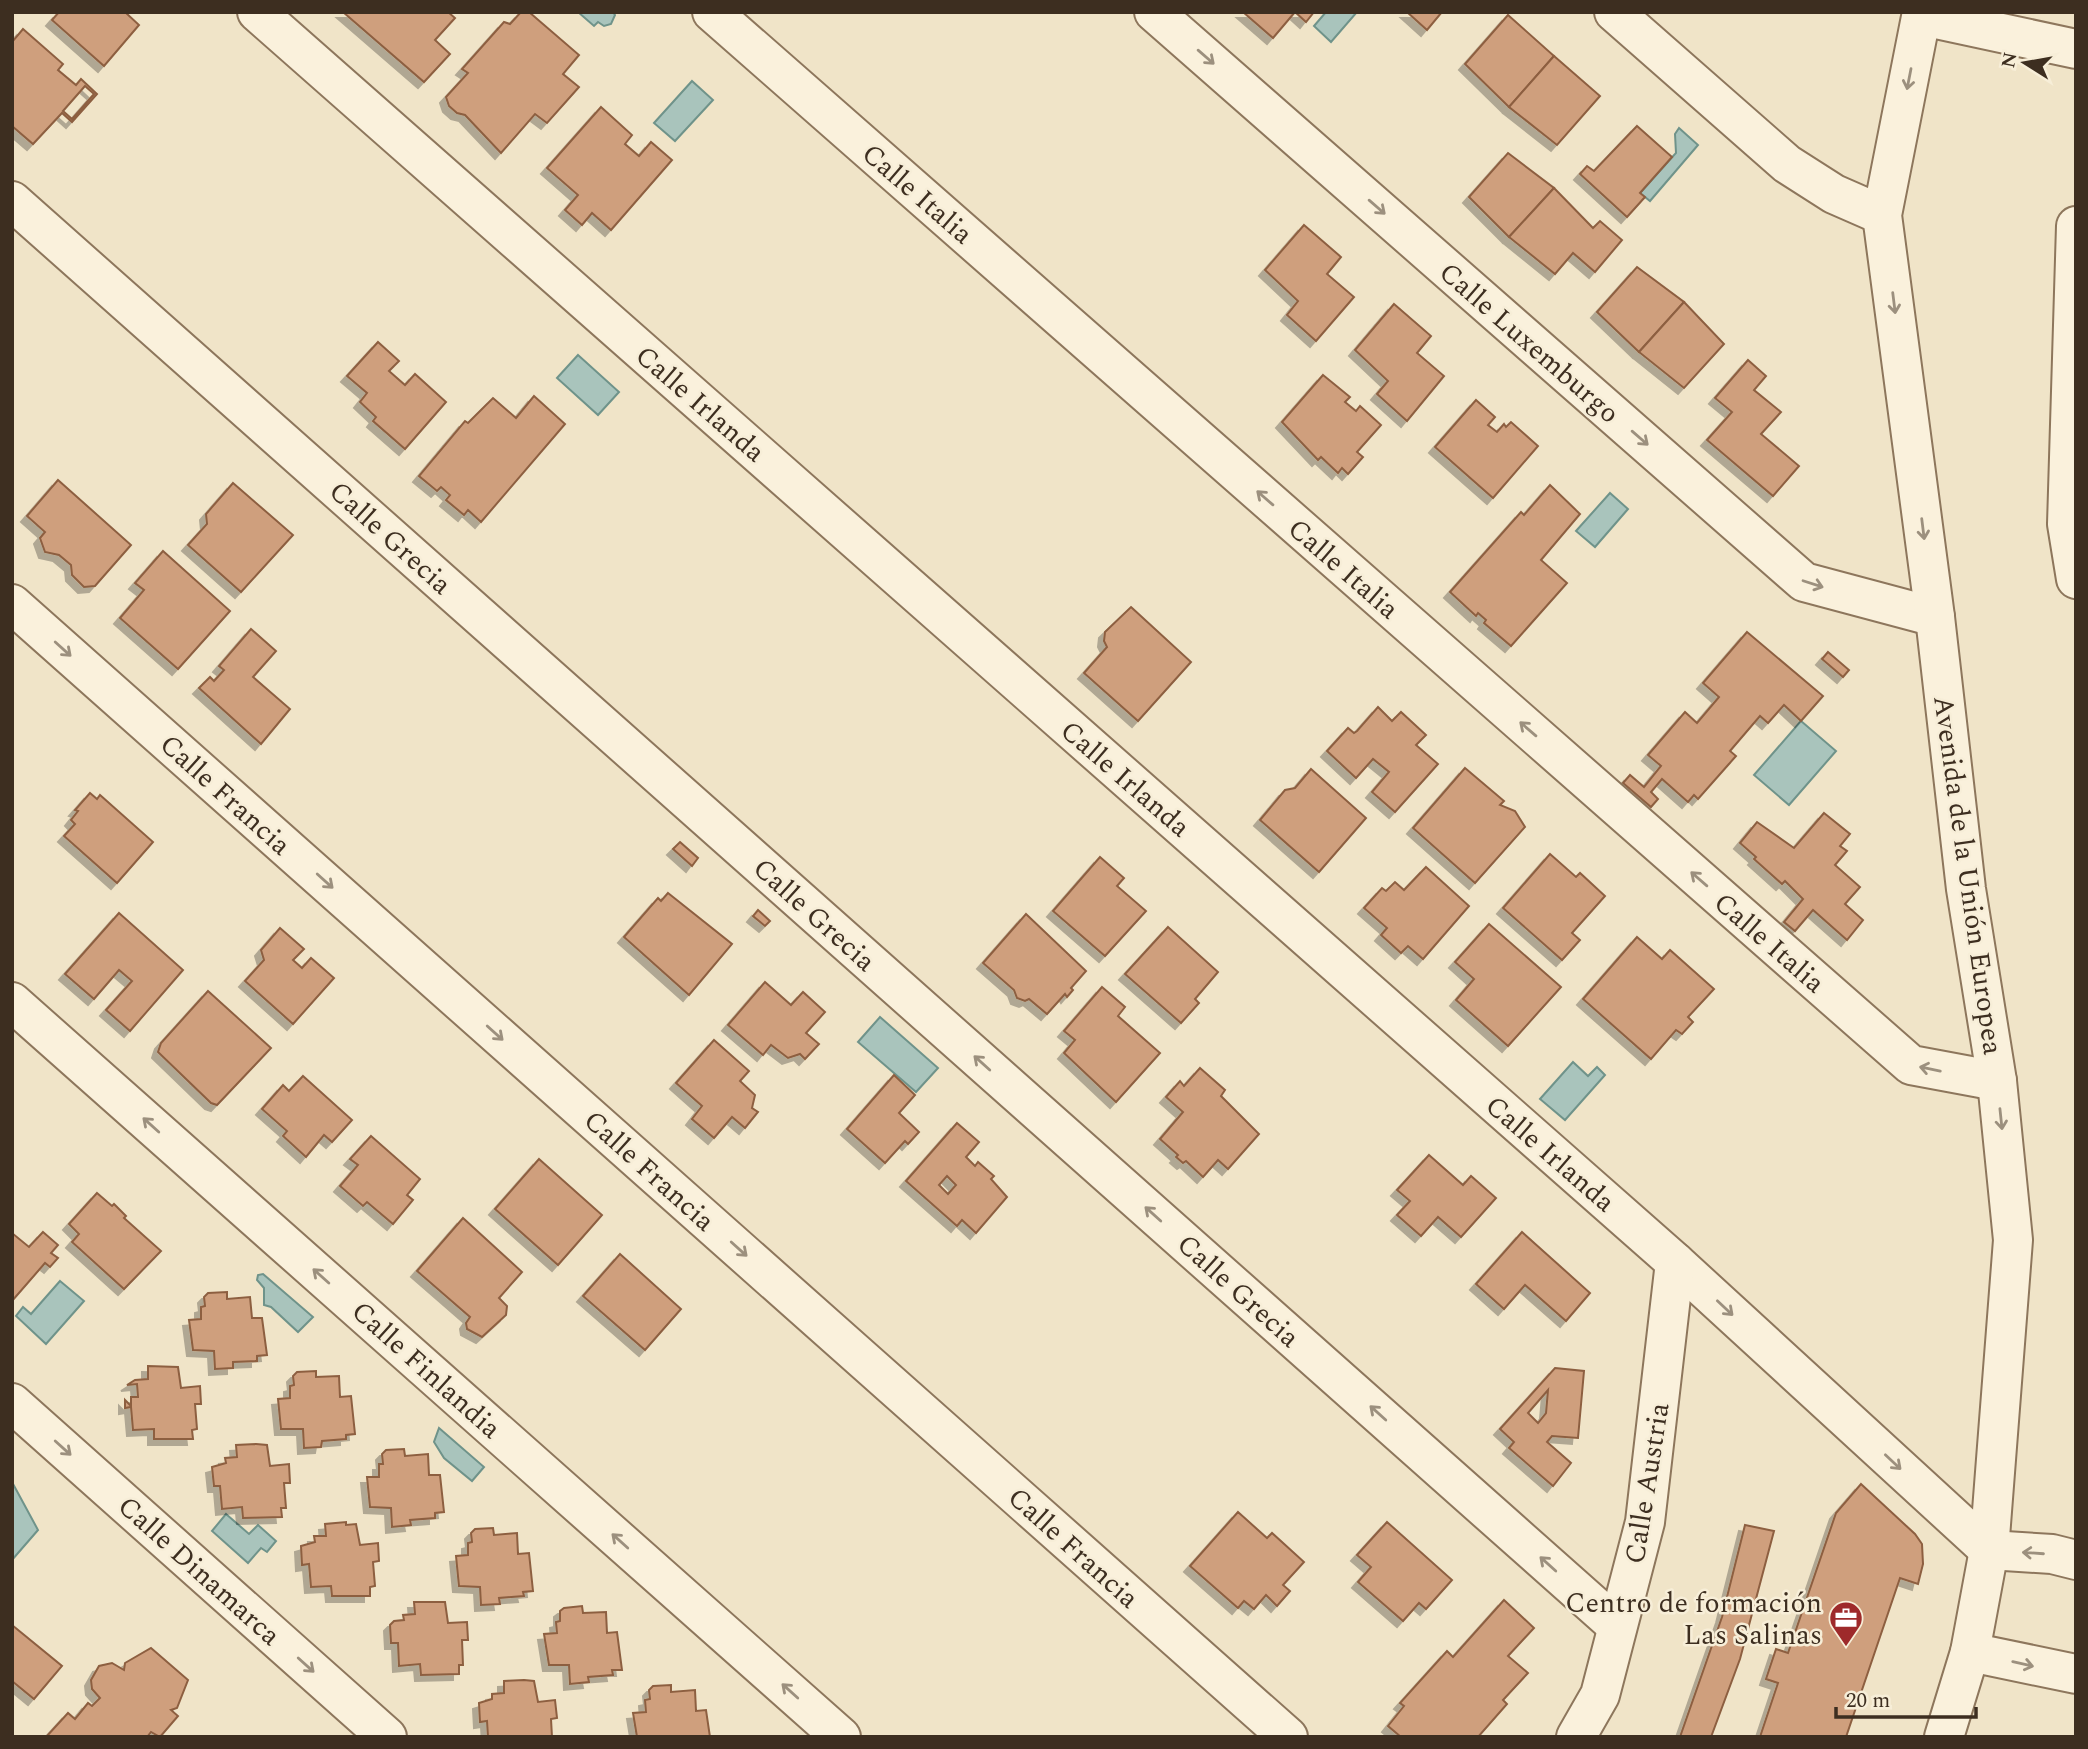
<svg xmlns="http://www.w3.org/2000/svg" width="2088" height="1749" viewBox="0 0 2088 1749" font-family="Spectral,serif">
<defs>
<filter id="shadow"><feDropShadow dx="-6" dy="6" stdDeviation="0" flood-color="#0004"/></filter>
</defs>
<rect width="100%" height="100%" fill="#f0e4c8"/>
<g fill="#a9c4bc" stroke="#6f938a" stroke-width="2">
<polygon points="578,12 613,12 615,15 611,24 604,26 598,22 594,26"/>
<polygon points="1326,12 1357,12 1331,42 1314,26"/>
<polygon points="692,81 713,100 675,141 654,123"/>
<polygon points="1679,128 1698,145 1650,201 1640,193 1676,153 1675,134"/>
<polygon points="578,355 619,392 598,415 557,378"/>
<polygon points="1610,493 1628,509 1595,547 1576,531"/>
<polygon points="1801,721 1836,751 1789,805 1754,775"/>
<polygon points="880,1017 938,1068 916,1092 858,1042"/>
<polygon points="1573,1062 1588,1076 1597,1067 1605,1075 1565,1120 1540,1099"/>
<polygon points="263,1274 313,1317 298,1332 271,1307 264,1305 264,1288 257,1280 258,1275"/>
<polygon points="60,1281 84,1301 46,1344 16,1316 23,1307 31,1314"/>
<polygon points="439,1428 484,1467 472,1481 444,1458 434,1442"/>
<polygon points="12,1482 38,1530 12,1560"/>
<polygon points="226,1514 249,1534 258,1525 276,1541 267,1552 261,1548 248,1563 212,1531"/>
</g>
<g fill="#cf9f7d" stroke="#8d5f41" stroke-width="2" fill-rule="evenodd" filter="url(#shadow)">
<polygon points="59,12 125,12 139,25 104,66 52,20"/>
<polygon points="343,12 448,12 455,18 435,40 450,54 424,82"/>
<polygon points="521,12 529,12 579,55 563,74 579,87 547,123 535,114 501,153 465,115 457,113 449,106 446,97 468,73 462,69 504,22 510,24"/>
<polygon points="1243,12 1314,12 1306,22 1295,12 1273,38"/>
<polygon points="1407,12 1442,12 1427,30"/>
<polygon points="1508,15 1554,56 1509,107 1465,64"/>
<path d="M23,29L63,64L58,70L76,85L81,79L97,94L72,122L62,113L33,144L12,126V42ZM85,86L94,94L72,119L63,111Z"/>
<polygon points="1554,56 1600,96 1557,145 1509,107"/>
<polygon points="601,107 632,135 625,144 639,156 651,142 672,160 611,230 592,213 582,225 565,210 578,195 547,168"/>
<polygon points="1637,126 1672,157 1640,193 1645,197 1627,217 1580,174 1587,166 1594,171"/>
<polygon points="1508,153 1554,188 1509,237 1469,197"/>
<polygon points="1554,188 1593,228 1600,221 1622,240 1595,272 1573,253 1555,274 1509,237"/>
<polygon points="1304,225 1341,257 1327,274 1354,297 1316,341 1287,315 1298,301 1265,270"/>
<polygon points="1637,267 1684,302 1639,352 1597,312"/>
<polygon points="1684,302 1724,344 1684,388 1639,352"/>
<polygon points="1394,304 1431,336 1417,353 1444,376 1407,421 1377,394 1388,381 1355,350"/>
<polygon points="378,342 399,361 389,371 405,385 415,374 446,402 405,449 373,421 376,417 360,402 367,393 347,376"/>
<polygon points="1748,360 1766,376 1754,390 1781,412 1761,434 1799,466 1773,496 1707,440 1732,412 1715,398"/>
<polygon points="1323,375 1350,397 1345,402 1356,411 1360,406 1381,425 1357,452 1363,457 1348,474 1342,468 1338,473 1321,457 1318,460 1282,422"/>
<polygon points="534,396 565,424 481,522 468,510 464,515 446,500 450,495 441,487 437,491 419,476 465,421 468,423 493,398 516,418"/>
<polygon points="1476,400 1495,417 1488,425 1497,432 1504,424 1506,427 1511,422 1538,446 1493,498 1435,447"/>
<polygon points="58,480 131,545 95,586 84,587 72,575 71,565 59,555 45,552 40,538 45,532 27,516"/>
<polygon points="233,483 293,535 241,592 188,545 207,524 206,514"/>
<polygon points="1550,485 1580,514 1541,560 1567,583 1511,646 1484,623 1486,620 1478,613 1476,616 1450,592 1521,512 1524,515"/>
<polygon points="163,551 230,611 178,669 120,618 144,590 135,583"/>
<polygon points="1131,607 1191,662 1138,721 1084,673 1107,647 1104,641 1105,632"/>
<polygon points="251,629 276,651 253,677 290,709 261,744 199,688 210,677 214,681 224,670 219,666"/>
<polygon points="1747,632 1823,696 1801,721 1784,705 1768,723 1760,716 1730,751 1736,756 1698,799 1694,795 1688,802 1662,779 1651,792 1658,799 1651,807 1623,783 1630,775 1644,787 1661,766 1648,755 1685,712 1697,723 1719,697 1703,683"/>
<polygon points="1828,652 1849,670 1843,677 1822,659"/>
<polygon points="1378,707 1392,721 1401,712 1426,735 1416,745 1438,764 1395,812 1372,792 1389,772 1373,759 1356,778 1327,751 1348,728 1354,733 1357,731"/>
<polygon points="1465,768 1504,801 1500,805 1515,811 1525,827 1475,883 1413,828"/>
<polygon points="1311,769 1366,818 1319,872 1260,820 1285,790 1295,788"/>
<polygon points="90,793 97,799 100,795 153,842 117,883 64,836 75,824 71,820 78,811 75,810"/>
<polygon points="1824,813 1850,834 1840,846 1847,851 1835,865 1860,887 1845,904 1863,920 1847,940 1813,910 1795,931 1784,922 1803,899 1785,881 1782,884 1754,859 1756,857 1740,843 1757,822 1794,848"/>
<polygon points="680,842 698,858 692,866 673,849"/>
<polygon points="1550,854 1576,877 1580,873 1605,896 1572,933 1580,940 1562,960 1503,908"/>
<polygon points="1100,857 1124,878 1117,886 1146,911 1105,956 1053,911"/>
<polygon points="1426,867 1469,906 1423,959 1408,946 1401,953 1381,935 1387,928 1364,908 1382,888 1386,891 1395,882 1404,890"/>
<polygon points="668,893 732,944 689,995 624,937 658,898 661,901"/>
<polygon points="758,910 770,921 765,926 753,916"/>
<polygon points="119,913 183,970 130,1031 106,1010 132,981 119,970 94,999 65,974"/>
<polygon points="1026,914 1086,971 1071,988 1073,990 1067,997 1065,994 1047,1014 1029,999 1025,1001 1017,998 1014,990 983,963"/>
<polygon points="1489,924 1561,987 1508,1046 1456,1000 1474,979 1455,962"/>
<polygon points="1168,927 1218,972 1195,999 1199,1003 1181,1023 1125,974"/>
<polygon points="280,928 304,949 293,960 302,968 311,958 334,978 293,1024 245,981 264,960 261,950"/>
<polygon points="1637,937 1662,959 1670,950 1714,989 1688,1017 1693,1022 1682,1034 1676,1030 1651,1059 1583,999"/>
<polygon points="765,982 791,1005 803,992 825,1012 806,1033 819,1044 805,1059 800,1054 788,1058 771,1045 763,1055 728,1025"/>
<polygon points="1102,987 1125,1007 1118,1016 1160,1053 1116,1102 1064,1053 1075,1040 1064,1031"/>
<polygon points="208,991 271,1048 217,1105 211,1103 158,1052 161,1043"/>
<polygon points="714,1040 749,1071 740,1081 755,1095 752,1108 758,1112 745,1128 732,1117 714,1138 692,1119 702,1106 676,1083"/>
<polygon points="1200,1068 1225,1090 1221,1096 1259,1134 1228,1169 1218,1160 1203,1177 1186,1161 1183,1163 1176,1157 1178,1155 1160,1139 1183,1112 1166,1097 1180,1081 1184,1086"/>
<polygon points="894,1075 915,1095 899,1113 919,1132 908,1144 905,1141 885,1163 847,1129"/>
<polygon points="303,1076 352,1120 332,1142 324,1135 306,1157 283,1136 287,1131 262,1109 283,1085 289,1091"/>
<path d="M957,1123L979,1142L966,1157L975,1166L978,1162L994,1176L991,1179L1007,1197L976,1233L962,1220L957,1226L906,1181ZM947,1176L956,1185L948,1194L939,1185Z"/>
<polygon points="371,1136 420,1179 407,1195 413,1200 393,1224 367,1202 363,1206 340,1186 358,1165 350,1159"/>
<polygon points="1429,1155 1463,1185 1471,1176 1496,1198 1461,1237 1438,1217 1421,1236 1397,1215 1410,1201 1397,1190"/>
<polygon points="539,1159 602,1215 558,1265 495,1209"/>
<polygon points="97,1193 112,1206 114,1204 126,1216 124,1218 161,1251 124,1289 72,1242 79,1234 69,1224"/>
<polygon points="463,1218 522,1272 499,1298 507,1306 506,1315 482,1337 467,1329 466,1323 470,1317 417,1271"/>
<polygon points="43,1232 58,1245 51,1253 58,1258 50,1267 45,1263 12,1301 12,1233 29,1247"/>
<polygon points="1522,1232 1590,1293 1566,1321 1525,1285 1504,1309 1476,1284"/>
<polygon points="620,1254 681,1309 645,1350 583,1296"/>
<polygon points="227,1292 227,1299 250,1297 252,1318 262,1318 267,1355 257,1356 257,1361 233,1362 233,1368 215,1369 214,1351 193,1350 189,1320 201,1319 201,1307 205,1306 204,1297 208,1293"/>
<polygon points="148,1366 178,1367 181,1388 200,1386 201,1404 195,1404 197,1429 192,1430 193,1439 154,1439 154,1429 133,1430 131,1407 125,1408 125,1400 131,1406 131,1397 138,1397 137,1384 127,1385 135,1380 148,1379"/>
<path d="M1555,1368L1584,1371L1578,1438L1552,1436L1547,1442L1571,1463L1553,1486L1509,1448L1514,1442L1500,1429ZM1548,1390L1546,1413L1538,1423L1528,1413Z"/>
<polygon points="316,1371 316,1377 339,1376 340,1397 351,1396 355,1434 346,1435 346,1439 322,1441 321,1447 304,1448 303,1429 281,1429 278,1399 290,1398 290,1386 294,1385 293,1376 297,1372"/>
<polygon points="256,1444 267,1445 270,1466 289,1464 290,1483 284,1483 286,1508 281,1508 282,1517 243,1518 242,1507 222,1509 220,1486 214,1486 212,1467 226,1463 225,1458 237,1457 236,1445"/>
<polygon points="404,1449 405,1456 428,1454 429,1475 440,1475 444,1512 435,1513 435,1518 410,1520 411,1525 392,1527 391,1508 370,1507 367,1477 379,1477 379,1464 383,1464 382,1454 386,1450"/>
<polygon points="1861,1484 1915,1534 1922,1544 1923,1564 1918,1584 1900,1578 1846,1737 1760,1737 1778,1683 1766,1679 1776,1649 1788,1653 1836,1513"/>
<polygon points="1238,1512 1267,1538 1272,1533 1304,1562 1283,1585 1290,1591 1277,1606 1266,1595 1254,1609 1244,1601 1238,1608 1190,1566"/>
<polygon points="346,1522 346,1525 356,1524 360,1545 378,1543 379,1561 373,1562 375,1586 370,1587 370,1596 332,1596 331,1586 311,1587 309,1564 302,1565 301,1546 315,1542 314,1536 326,1536 325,1524"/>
<polygon points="1387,1522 1452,1580 1426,1609 1419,1603 1403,1621 1358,1582 1371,1567 1357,1555"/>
<polygon points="1745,1525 1774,1531 1740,1659 1711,1737 1680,1737 1722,1617"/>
<polygon points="493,1528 494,1535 517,1533 518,1554 529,1553 533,1591 523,1592 524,1596 499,1598 500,1604 481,1605 480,1587 459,1586 456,1556 468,1555 468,1543 472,1542 471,1533 475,1529"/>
<polygon points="1504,1600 1534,1628 1508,1656 1528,1673 1503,1700 1507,1704 1478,1737 1401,1737 1388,1726 1404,1706 1400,1703 1447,1651 1453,1657"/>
<polygon points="414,1602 445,1602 448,1623 467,1622 468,1640 462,1640 463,1665 459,1665 459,1674 421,1675 420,1664 399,1666 398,1643 391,1643 390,1625 394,1621 404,1620 403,1615 415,1614"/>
<polygon points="582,1606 583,1613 606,1612 607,1633 617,1632 622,1670 612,1670 613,1675 588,1677 589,1682 570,1684 569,1665 549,1665 544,1634 557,1633 556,1622 560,1621 560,1611 564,1608"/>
<polygon points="12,1625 62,1666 34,1699 12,1681"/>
<polygon points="151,1648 188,1680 177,1708 171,1710 178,1716 160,1737 151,1732 147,1737 46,1737 68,1713 75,1719 88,1703 92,1706 100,1698 92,1689 91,1680 99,1666 112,1663 124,1670 125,1663"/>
<polygon points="524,1680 534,1681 538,1702 555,1700 557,1718 551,1719 552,1737 488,1737 487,1721 480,1722 479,1703 492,1699 492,1694 504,1693 504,1681"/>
<polygon points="671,1685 671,1692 695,1690 696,1711 706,1710 710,1737 637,1737 633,1713 646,1712 645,1700 650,1699 649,1690 653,1686"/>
</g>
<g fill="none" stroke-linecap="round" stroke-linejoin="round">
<g stroke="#8d765c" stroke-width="42">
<g id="minor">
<polyline points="257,12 1675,1262 1989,1550 2052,1554 2076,1560"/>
<polyline points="712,12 1911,1065 1997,1081"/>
<polyline points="1154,12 1804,582 1935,617"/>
<polyline points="1614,12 1787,164 1834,194 1882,215"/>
<polyline points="1922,12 1882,215 1935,617 1966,889 1997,1081 2013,1240 1989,1550 1970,1652 1944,1737"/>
<polyline points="1922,16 2076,49"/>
<polyline points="12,201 1617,1626"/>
<polyline points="2076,226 2067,524 2076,579"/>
<polyline points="12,604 1288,1737"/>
<polyline points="12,1002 841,1737"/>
<polyline points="12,1403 387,1737"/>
<polyline points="1970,1652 2076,1674"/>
<polyline points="1576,1737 1600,1695 1645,1522 1675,1262"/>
</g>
</g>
<use href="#minor" stroke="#faf1dc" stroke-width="38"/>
</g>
<defs><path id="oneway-shaft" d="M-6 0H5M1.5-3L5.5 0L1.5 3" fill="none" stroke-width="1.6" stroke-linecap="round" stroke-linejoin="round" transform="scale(1.75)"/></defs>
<g stroke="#9c907e">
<use href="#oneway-shaft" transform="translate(1206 57) rotate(41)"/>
<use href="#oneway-shaft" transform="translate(1909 79) rotate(101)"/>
<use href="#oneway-shaft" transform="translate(1377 207) rotate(41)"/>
<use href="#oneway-shaft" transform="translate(1894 303) rotate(83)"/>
<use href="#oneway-shaft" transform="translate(1640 438) rotate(41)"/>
<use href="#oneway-shaft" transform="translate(1265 498) rotate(-139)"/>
<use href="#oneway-shaft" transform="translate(1923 529) rotate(83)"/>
<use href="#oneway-shaft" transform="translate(1813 584) rotate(18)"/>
<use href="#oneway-shaft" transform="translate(63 649) rotate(42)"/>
<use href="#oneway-shaft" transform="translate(1528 729) rotate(-139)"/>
<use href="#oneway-shaft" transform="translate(1699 879) rotate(-139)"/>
<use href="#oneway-shaft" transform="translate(325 881) rotate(42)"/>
<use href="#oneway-shaft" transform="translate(495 1033) rotate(42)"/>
<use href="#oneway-shaft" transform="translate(982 1063) rotate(-138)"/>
<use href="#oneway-shaft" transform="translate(1930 1069) rotate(-168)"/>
<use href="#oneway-shaft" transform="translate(2001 1119) rotate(84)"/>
<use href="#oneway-shaft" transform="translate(151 1125) rotate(-138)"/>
<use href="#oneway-shaft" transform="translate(1153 1214) rotate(-138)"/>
<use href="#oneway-shaft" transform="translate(739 1249) rotate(42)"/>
<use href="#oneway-shaft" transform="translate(321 1276) rotate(-138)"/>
<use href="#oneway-shaft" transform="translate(1725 1308) rotate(43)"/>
<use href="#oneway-shaft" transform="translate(1378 1413) rotate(-138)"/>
<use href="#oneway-shaft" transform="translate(63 1448) rotate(42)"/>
<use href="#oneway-shaft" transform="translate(1893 1462) rotate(43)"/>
<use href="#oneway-shaft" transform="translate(620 1541) rotate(-138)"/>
<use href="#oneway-shaft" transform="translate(2033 1553) rotate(-176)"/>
<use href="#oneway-shaft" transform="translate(1548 1564) rotate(-138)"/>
<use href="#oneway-shaft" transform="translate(2023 1664) rotate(13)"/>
<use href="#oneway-shaft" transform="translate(306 1665) rotate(42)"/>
<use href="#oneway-shaft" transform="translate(790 1691) rotate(-138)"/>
</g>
<defs>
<g id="office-pin" transform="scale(1.75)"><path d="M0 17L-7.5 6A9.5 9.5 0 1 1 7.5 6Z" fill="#9e2a2b" stroke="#f7eed8"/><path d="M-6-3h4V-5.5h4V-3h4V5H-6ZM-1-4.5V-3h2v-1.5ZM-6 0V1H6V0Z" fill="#fff"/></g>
</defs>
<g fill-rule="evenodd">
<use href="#office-pin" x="1846" y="1618"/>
</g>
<g text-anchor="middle" stroke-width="5" stroke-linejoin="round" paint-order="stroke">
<g font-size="28" fill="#3d2e20" stroke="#f7eed8">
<text transform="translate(918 193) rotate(41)" y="10">Calle Italia</text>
<text transform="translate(1530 342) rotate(41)" y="10">Calle Luxemburgo</text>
<text transform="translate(701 403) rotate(41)" y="10">Calle Irlanda</text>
<text transform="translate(391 537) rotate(42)" y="10">Calle Grecia</text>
<text transform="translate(1344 568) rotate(41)" y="10">Calle Italia</text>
<text transform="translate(1126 778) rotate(41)" y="10">Calle Irlanda</text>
<text transform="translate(226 794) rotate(42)" y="10">Calle Francia</text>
<text transform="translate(1969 875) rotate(82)" y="10">Avenida de la Unión Europea</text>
<text transform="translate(815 914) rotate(42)" y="10">Calle Grecia</text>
<text transform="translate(1770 942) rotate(41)" y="10">Calle Italia</text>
<text transform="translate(1551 1153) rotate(41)" y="10">Calle Irlanda</text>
<text transform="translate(650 1170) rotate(42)" y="10">Calle Francia</text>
<text transform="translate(1239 1290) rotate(42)" y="10">Calle Grecia</text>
<text transform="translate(427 1369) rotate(42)" y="10">Calle Finlandia</text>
<text transform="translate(1646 1483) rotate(-81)" y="10">Calle Austria</text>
<text transform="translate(1074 1547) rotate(42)" y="10">Calle Francia</text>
<text transform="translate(200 1570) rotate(42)" y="10">Calle Dinamarca</text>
</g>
<g font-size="28" fill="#3d2e20" stroke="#f7eed8" text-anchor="end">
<text x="1822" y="1612">Centro de formación<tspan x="1822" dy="32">Las Salinas</tspan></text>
</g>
</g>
<rect width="2088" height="1749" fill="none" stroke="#3d2e20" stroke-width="28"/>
<g transform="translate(2025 63) rotate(281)" stroke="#f7eed8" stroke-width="5" paint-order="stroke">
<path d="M0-5L12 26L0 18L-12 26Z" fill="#3d2e20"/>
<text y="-10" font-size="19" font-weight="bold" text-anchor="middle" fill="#3d2e20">N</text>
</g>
<path d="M1836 1707v10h140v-10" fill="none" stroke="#3d2e20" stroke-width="3.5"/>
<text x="1846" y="1707" font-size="21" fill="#3d2e20" stroke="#f7eed8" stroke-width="5" paint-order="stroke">20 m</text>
</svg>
